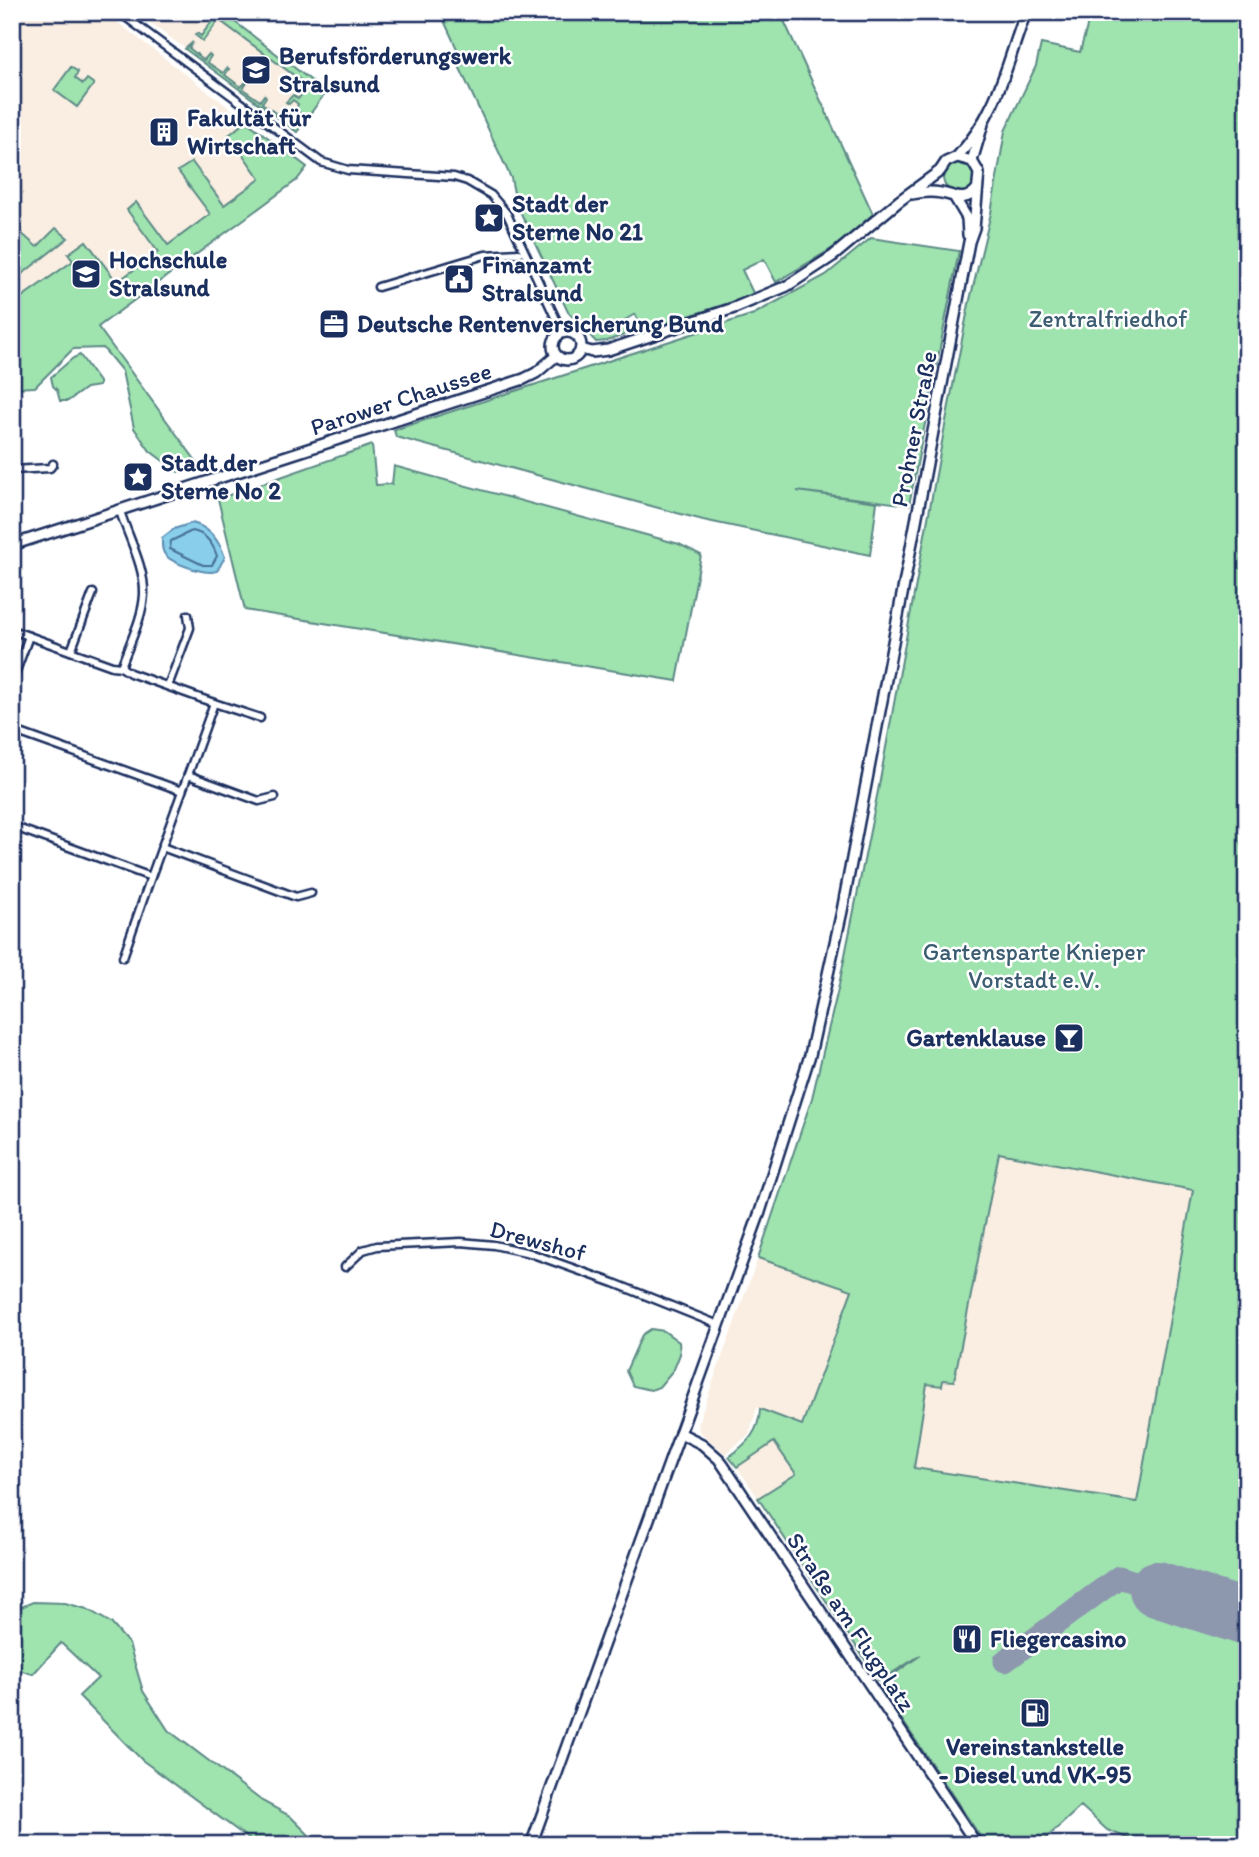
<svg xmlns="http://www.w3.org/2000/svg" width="1259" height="1857" viewBox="0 0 1259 1857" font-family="Itim,sans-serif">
<rect width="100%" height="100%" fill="#fff"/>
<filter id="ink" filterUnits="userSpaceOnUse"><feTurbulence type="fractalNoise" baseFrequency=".0143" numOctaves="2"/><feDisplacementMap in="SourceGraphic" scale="14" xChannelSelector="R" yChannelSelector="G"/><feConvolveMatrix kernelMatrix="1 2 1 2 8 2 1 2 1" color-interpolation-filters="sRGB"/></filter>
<g filter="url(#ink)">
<g fill="#f9eee1">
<polygon points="12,12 104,12 307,167 12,381"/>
<polygon points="136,12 222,12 326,92 297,132"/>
<polygon points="999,1152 1121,1173 1193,1190 1137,1502 914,1469 927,1383 943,1379 954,1381"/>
<polygon points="758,1258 852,1290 802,1425 757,1408 749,1435 725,1454 699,1431 698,1423"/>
<polygon points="774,1442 796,1474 758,1498 737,1467"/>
</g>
<g fill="#9fe3af" stroke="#5d8986" stroke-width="2" fill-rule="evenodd">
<polygon points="211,12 222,12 326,92 297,132 185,49 193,42 189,48 204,60 209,54 211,56 207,62 223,73 227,68 229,69 225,75 241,87 246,82 247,83 243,89 260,101 264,95 266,97 262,103 278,115 282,109 285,111 281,116 287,121 291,116 295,119 300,113 296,109 298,104 293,100 289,104 286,102 293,95 298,99 304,91 299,88 303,82 219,20 203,41 195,35 197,33 201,36 215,17"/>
<polygon points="440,12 780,12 873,214 838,245 776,282 764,259 742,270 754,295 645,330 635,314 625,320 632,332 607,341 596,342 568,312 516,203 511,178 459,66 464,64"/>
<path d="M1091,12H1247V1845H1145L1107,1830L1081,1806L1039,1845H986L892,1705L903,1697L890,1677L921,1655L879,1681L758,1498L796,1474L774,1442L737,1467L729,1457C747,1443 759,1433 760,1409L802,1425L852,1290L758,1258L812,1098L839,985L878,791L944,431L969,304L991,213L1005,131L1036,66L1041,44L1080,52ZM999,1153L1193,1190L1137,1502L914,1468L927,1384L942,1386L943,1380L954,1381Z"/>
<polygon points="71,67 78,72 75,78 83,84 87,79 94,84 77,107 54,90"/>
<polygon points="246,121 307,167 297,180 98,327 199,465 178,472 150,451 134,428 122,371 103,348 73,349 35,387 12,388 12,304 73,261 68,254 86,241 117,282 158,252 127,210 136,202 168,245 210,214 178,171 192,162 224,205 260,179 229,135"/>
<circle cx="959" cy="177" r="16"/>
<polygon points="12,225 37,247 56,228 68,238 12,282"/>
<polygon points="871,238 959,251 909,505 797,491 877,502 870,555 703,520 396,437 394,430 754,314 826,275"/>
<polygon points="80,355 99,382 99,386 86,388 68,401 60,401 57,390 53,386 51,377 73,358"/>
<polygon points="372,445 376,485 392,484 394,466 679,544 701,555 677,681 245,610 218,499"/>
<polygon points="651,1329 664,1331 679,1342 680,1354 674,1369 659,1387 651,1390 633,1386 626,1371 642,1335"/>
<polygon points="33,1602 65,1603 87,1609 111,1623 129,1644 143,1691 168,1730 262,1801 290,1816 319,1845 257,1845 142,1760 79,1696 98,1678 61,1643 33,1674 12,1668 12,1611"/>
</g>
<path fill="#89ceea" stroke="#5d8eb2" stroke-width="2" d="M192,523C209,527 219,540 225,557L217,571C205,575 175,564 166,556C161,551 162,544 162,538L174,529Z"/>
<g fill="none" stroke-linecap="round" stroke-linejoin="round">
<path stroke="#476f96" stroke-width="2" d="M192,531C205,533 213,544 217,556L212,565H203L170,549L171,541Z"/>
<polyline stroke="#8d97ae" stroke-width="23" points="1005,1661 1119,1577 1157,1589"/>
<polyline stroke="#8d97ae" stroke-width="56" points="1157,1589 1247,1618"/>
<g stroke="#1b2f5e" stroke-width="11">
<g id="street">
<polyline points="119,12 321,162 348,170 454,177 467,181 491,195 507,214 562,332"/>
<polyline points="378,287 485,255 519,253"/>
<polyline points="12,470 50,468 53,464"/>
<path d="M120,511C128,537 145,567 144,594C143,618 129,644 121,667"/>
<polyline points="12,630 112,666 121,667 130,673 214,703 151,877 12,826"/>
<polyline points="71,651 93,593"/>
<polyline points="12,682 29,636"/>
<polyline points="168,686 190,628 188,615"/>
<polyline points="214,703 260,718"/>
<polyline points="12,730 182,791"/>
<polyline points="188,775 259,801 275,797"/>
<polyline points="162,847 296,897 311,893"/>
<polyline points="123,957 151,877"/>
<polyline points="345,1267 363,1250 377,1246 461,1242 494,1245 530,1253 614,1283 719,1325"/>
</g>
</g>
<g stroke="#1b2f5e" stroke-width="14">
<g id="secondary">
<path d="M957,157C999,111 1005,68 1026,12"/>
<polyline points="972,161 983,124"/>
<path d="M912,194C921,192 931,191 941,193C956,195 964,204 977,189"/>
<polyline points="955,198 967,218 968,235"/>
<circle cx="567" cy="346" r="14"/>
<polyline points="12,545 524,379 536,373 556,356"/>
<polyline points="680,1433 702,1444 719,1459 977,1845"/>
<polyline points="531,1845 760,1212 810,1055 842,911 969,242 974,228 979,173 972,161 957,157 946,162 940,171 899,201 833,256 787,286 734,308 608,350 592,352 581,349"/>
</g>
</g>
<use href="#street" stroke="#fff" stroke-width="6"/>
<use href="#secondary" stroke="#fff" stroke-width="9"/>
</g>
</g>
<defs>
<g id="school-square" transform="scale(1.575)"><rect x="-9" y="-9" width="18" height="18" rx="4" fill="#1b2f5e" stroke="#fff"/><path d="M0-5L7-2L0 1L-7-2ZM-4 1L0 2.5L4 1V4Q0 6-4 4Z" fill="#fff"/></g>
<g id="building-square" transform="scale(1.575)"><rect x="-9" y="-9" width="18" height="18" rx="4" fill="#1b2f5e" stroke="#fff"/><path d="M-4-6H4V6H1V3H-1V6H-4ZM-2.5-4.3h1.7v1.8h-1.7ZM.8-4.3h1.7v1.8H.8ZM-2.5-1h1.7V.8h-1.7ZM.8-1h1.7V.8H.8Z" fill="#fff"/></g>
<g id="sight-square" transform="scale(1.575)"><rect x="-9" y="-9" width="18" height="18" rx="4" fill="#1b2f5e" stroke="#fff"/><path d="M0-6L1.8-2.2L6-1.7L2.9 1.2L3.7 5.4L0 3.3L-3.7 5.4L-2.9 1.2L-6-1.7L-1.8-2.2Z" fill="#fff"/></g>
<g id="university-square" transform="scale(1.575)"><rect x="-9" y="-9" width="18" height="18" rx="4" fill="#1b2f5e" stroke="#fff"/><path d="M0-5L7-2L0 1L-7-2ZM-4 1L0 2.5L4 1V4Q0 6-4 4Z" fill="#fff"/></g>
<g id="civic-square" transform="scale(1.575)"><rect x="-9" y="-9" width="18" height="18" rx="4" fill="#1b2f5e" stroke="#fff"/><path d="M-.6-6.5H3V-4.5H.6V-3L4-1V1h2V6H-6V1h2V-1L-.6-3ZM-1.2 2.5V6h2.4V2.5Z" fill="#fff"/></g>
<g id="office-square" transform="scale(1.575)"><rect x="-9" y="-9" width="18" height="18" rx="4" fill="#1b2f5e" stroke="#fff"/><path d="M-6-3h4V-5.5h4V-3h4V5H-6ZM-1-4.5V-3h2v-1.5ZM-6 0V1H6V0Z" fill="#fff"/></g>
<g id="bar-square" transform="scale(1.575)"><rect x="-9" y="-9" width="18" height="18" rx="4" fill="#1b2f5e" stroke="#fff"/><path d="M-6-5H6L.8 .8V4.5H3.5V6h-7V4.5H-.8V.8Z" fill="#fff"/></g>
<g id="restaurant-square" transform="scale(1.575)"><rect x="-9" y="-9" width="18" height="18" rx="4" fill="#1b2f5e" stroke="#fff"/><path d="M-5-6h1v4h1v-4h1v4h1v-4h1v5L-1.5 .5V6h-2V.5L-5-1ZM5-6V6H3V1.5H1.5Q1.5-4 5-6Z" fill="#fff"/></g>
<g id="fuel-square" transform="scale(1.575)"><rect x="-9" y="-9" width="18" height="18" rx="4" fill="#1b2f5e" stroke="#fff"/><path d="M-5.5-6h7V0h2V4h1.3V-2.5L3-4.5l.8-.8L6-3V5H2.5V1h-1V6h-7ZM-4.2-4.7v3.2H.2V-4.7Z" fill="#fff"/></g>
</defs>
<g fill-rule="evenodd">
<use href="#school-square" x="256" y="70"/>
<use href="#building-square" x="164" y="132"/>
<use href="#sight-square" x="489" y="218"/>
<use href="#university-square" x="86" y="274"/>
<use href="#civic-square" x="459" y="279"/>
<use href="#office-square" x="334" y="324"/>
<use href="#sight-square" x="138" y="477"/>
<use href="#bar-square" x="1069" y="1038"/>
<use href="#restaurant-square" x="967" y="1639"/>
<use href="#fuel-square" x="1035" y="1713"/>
</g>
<g text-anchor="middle" stroke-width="5" stroke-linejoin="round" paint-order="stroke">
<g font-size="24" font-weight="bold" fill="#1b2f5e" stroke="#fff" text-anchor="start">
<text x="279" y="64">Berufsförderungswerk<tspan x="279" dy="28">Stralsund</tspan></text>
<text x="187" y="126">Fakultät für<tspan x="187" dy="28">Wirtschaft</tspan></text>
<text x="512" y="212">Stadt der<tspan x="512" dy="28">Sterne No 21</tspan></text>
<text x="109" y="268">Hochschule<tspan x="109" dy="28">Stralsund</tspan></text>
<text x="482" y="273">Finanzamt<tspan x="482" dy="28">Stralsund</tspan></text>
<text x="357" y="332">Deutsche Rentenversicherung Bund</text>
<text x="161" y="471">Stadt der<tspan x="161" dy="28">Sterne No 2</tspan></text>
<text x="1046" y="1046" text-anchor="end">Gartenklause</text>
<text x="990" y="1647">Fliegercasino</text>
<text x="1035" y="1755" text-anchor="middle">Vereinstankstelle<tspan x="1035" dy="28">- Diesel und VK-95</tspan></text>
</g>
<g font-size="24" fill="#3c5c72" stroke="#fff">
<text x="1108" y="327">Zentralfriedhof</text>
<text x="1034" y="960">Gartensparte Knieper<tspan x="1034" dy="28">Vorstadt e.V.</tspan></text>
</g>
<g font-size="24" fill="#1b2f5e" stroke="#fff">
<text transform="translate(401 399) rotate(-18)" y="8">Parower Chaussee</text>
<text transform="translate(914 429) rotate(-79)" y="8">Prohner Straße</text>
<text transform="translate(538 1241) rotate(15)" y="8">Drewshof</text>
<text transform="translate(851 1622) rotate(56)" y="8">Straße am Flugplatz</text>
</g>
</g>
<rect width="1259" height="1857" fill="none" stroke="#fff" stroke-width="42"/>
<rect x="21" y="21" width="1217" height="1815" fill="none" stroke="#1b2f5e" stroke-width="2.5" filter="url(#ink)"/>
</svg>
